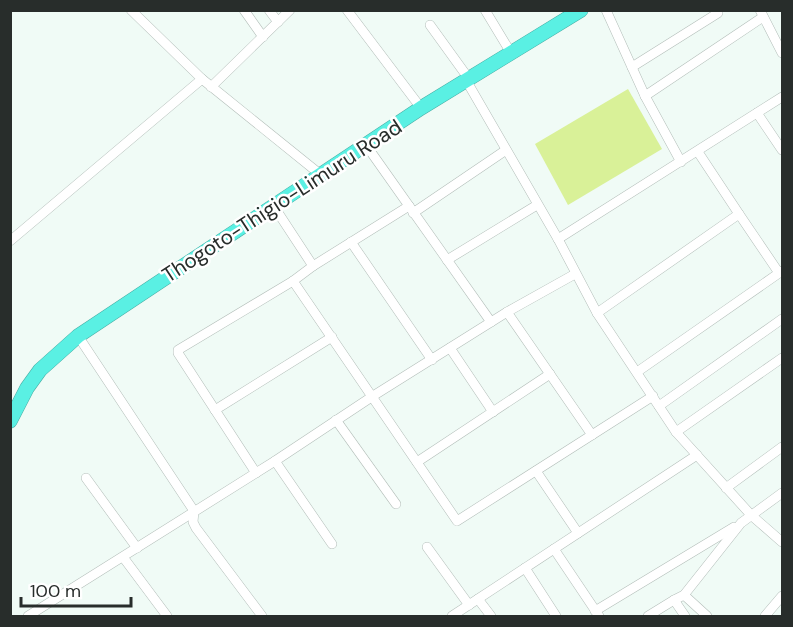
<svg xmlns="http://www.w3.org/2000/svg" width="793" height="627" viewBox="0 0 793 627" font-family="'DM Sans',sans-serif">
<rect width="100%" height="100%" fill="#f0fbf6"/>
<polygon fill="#d9f198" points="628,89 662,149 568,205 535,144"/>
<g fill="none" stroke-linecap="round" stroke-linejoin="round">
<g stroke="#b2bdb8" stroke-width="10">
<g id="minor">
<polyline points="131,10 202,79"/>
<polyline points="244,10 263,37"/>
<polyline points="269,10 278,22"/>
<polyline points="347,10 421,108"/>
<polyline points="485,10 511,53"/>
<polyline points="606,10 645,96 681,162"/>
<polyline points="760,10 782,53"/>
<polyline points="430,25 469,79"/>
<polyline points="632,67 718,13"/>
<polyline points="466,80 558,239 597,313 676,432 751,515 782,542"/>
<polyline points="211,87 290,10"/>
<polyline points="645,96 763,17"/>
<polyline points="757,113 782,150"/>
<polyline points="366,145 491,322"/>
<polyline points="698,152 739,214"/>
<polyline points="273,205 313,266"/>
<polyline points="413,213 506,150"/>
<polyline points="558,239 782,97"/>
<polyline points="10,241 202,79 321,175"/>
<polyline points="351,242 432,360"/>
<polyline points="447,260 537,205"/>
<polyline points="293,281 457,521 653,396"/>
<polyline points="507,312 592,435"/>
<polyline points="597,313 739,214 779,273"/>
<polyline points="78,336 194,511 193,522 196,528 262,616"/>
<polyline points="450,348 493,412"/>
<polyline points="637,372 782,271"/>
<polyline points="659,406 782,319"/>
<polyline points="215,410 332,337"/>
<polyline points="336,420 396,504"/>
<polyline points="676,432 782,358"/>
<polyline points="275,461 332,544"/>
<polyline points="417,462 550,374"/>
<polyline points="536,471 578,533"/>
<polyline points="256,473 178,353 178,350 293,281 313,266 409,206"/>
<polyline points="86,478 137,548"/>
<polyline points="726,488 782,447"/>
<polyline points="427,547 469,605"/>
<polyline points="554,549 599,616"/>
<polyline points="123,557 167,616"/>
<polyline points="525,568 556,616"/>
<polyline points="684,595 707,616"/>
<polyline points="478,599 491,616"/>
<polyline points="595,611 734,527"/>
<polyline points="28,616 275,461 373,396 507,312 575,274"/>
<polyline points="452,616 697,455"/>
<polyline points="648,616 674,600"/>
<polyline points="685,616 674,600 684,595 741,523 782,493"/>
<polyline points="765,616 782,596"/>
</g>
</g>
<g stroke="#48aca3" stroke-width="15">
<polyline id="highway" points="10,421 27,388 40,370 78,336 421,108 581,10"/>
</g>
<use href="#minor" stroke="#fff" stroke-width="9"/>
<use href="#highway" stroke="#5af0e3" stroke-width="14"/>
</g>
<g text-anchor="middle" stroke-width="5" stroke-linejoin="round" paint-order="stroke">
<g font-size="21" fill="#282d2b" stroke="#fff">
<text transform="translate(282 201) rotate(-33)" y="7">Thogoto-Thigio-Limuru Road</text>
</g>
</g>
<rect width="793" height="627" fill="none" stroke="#282d2b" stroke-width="24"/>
<path d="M21 597v9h110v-9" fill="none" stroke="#282d2b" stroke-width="3"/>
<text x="30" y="597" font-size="18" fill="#282d2b" stroke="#ffffff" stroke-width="4.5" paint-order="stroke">100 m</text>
</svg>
